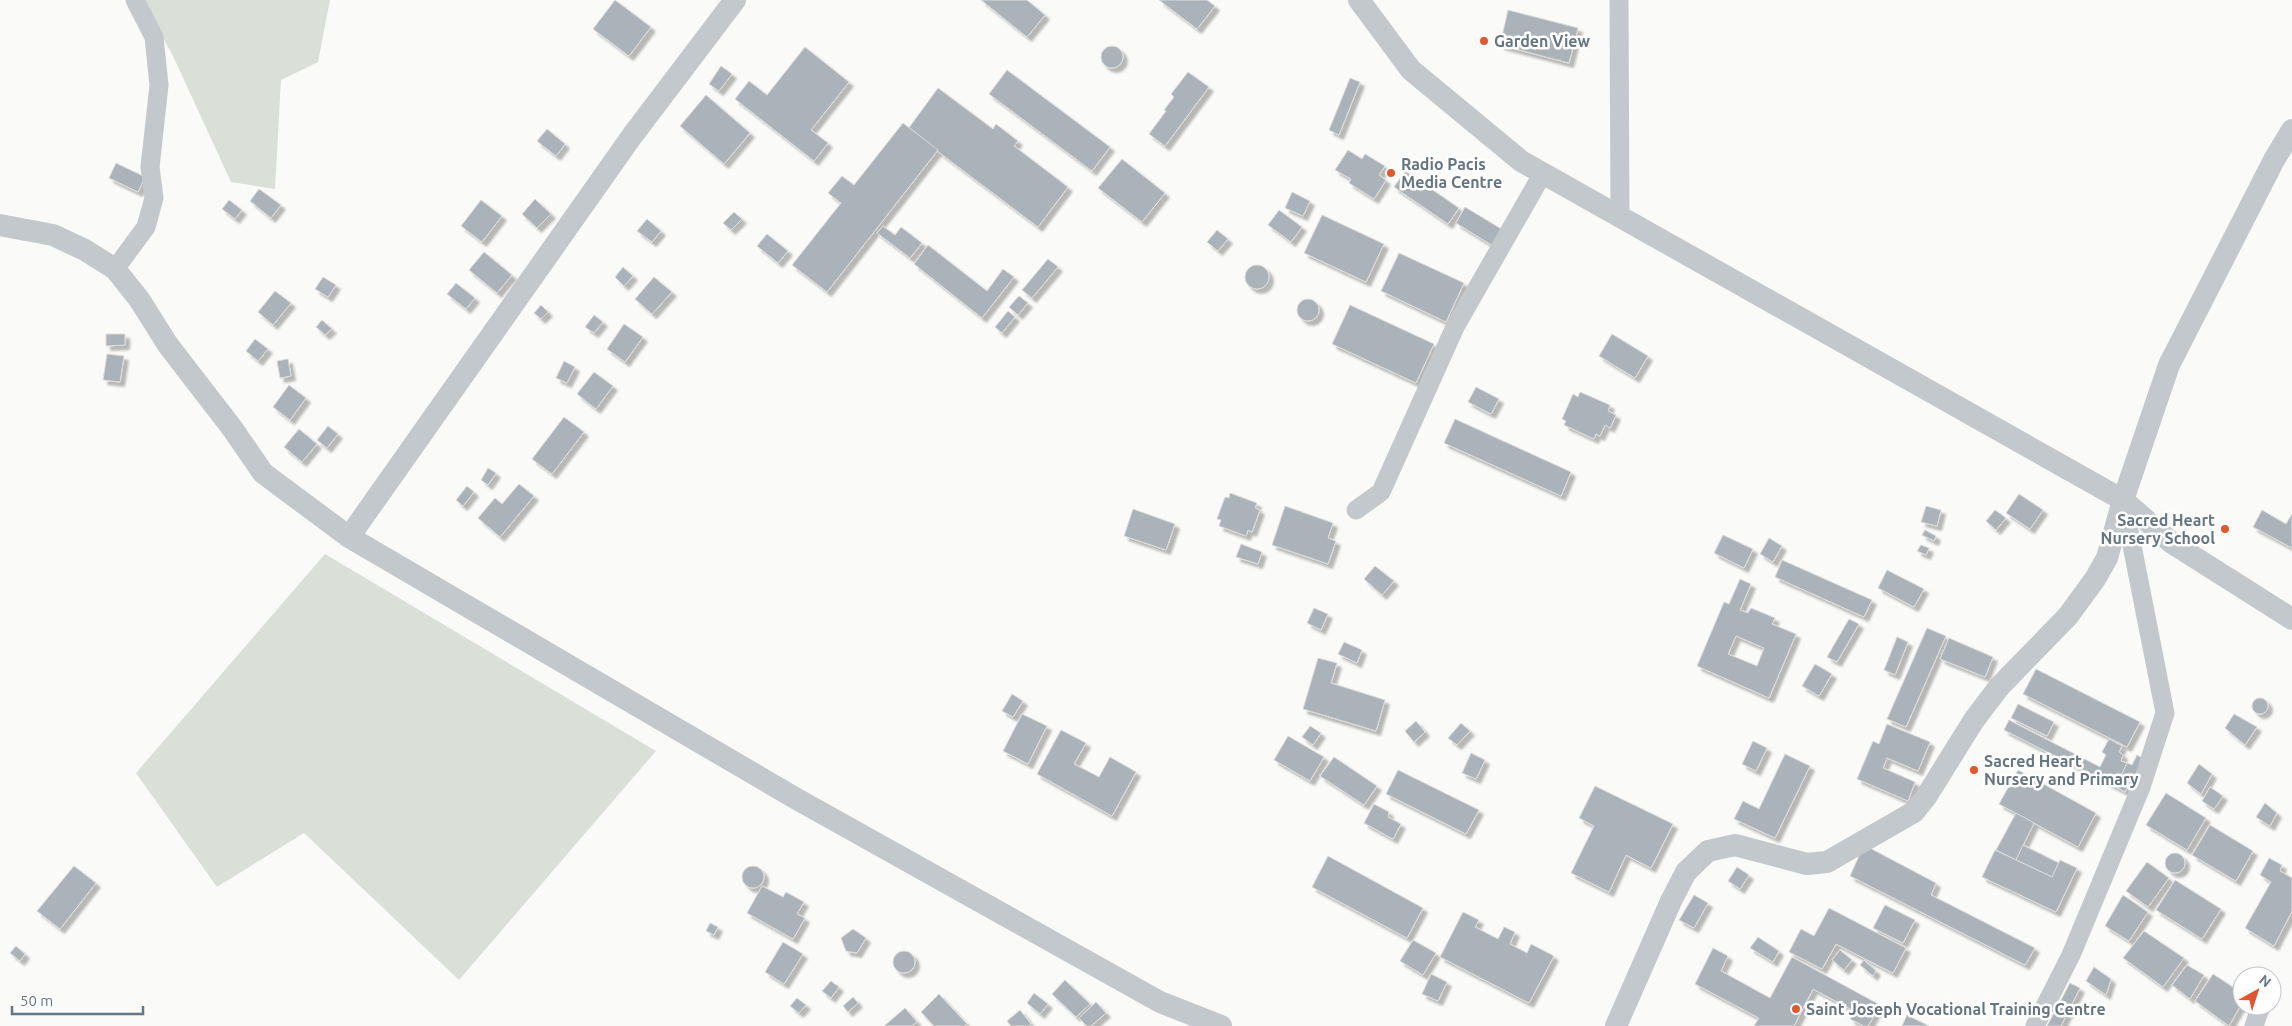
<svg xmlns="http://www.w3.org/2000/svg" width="2292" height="1026" viewBox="0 0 2292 1026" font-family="Ubuntu,sans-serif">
<defs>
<filter id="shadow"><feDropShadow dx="4.5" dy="4.5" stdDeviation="1" flood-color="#0004"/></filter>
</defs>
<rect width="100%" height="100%" fill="#fafaf8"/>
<g fill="#dadfd7">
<polygon points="142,0 330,0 318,62 281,80 275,189 231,182 173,56"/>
<polygon points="325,554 656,751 459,980 304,833 217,887 136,773"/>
</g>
<g fill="#aab3b9" stroke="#dcdcda" fill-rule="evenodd" filter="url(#shadow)">
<polygon points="615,0 651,27 629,56 593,29"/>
<polygon points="981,0 1027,0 1045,15 1027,37"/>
<polygon points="1159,0 1207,0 1215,6 1197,29"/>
<polygon points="1508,10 1578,28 1569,63 1500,45"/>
<circle cx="1112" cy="57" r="11"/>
<polygon points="805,47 849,82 811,130 828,143 814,161 735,99 749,81 767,95"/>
<polygon points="721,66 732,74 719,91 709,84"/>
<polygon points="1007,70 1110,147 1092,171 989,94"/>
<polygon points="1188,72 1209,87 1165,146 1149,134 1166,111 1164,110 1174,97 1171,94"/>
<polygon points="1350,78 1360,82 1339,135 1329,130"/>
<polygon points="938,88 993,129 996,124 1018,141 1014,146 1068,187 1038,227 908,129"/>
<polygon points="706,95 750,133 724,164 680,126"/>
<polygon points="903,123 938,150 827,292 792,265 841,203 828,193 842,176 854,185"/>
<polygon points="547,129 565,144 556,156 537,141"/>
<polygon points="1348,150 1362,159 1365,154 1385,166 1379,175 1386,180 1374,199 1349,183 1351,179 1335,170"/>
<polygon points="1122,159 1165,193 1142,222 1098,188"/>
<polygon points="116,163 145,177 138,192 109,178"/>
<polygon points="1405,171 1459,208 1448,224 1394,187"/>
<polygon points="259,189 281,205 271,218 250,201"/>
<polygon points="1292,192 1310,201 1303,216 1285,208"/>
<polygon points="535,199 551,214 537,228 522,214"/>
<polygon points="229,200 242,210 235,219 222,209"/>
<polygon points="481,200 502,216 482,242 461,226"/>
<polygon points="1465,207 1503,230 1493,246 1456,223"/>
<polygon points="1279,210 1302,227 1291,242 1268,225"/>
<polygon points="734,212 742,219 731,230 723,223"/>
<polygon points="1322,215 1384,244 1366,282 1304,253"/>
<polygon points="647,219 661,231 652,242 637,231"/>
<polygon points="883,226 895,235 901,227 922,243 910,258 877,233"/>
<polygon points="1217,230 1228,239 1218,251 1207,242"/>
<polygon points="767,234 788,251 778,263 757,246"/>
<polygon points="928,245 987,291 1003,269 1014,277 982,318 914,264"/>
<polygon points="484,252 512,275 497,293 469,270"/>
<polygon points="1399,253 1464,283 1446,322 1381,291"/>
<polygon points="1048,259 1058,267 1032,298 1022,290"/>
<circle cx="1257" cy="277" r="12"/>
<polygon points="623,267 633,276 624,286 615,277"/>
<polygon points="323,277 336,285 328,297 315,289"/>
<polygon points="654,277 672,292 652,314 635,299"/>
<polygon points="456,283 475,298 466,309 447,294"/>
<polygon points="275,291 291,303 273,325 258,312"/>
<polygon points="1019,296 1028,303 1018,315 1009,307"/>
<circle cx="1308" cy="310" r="11"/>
<polygon points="541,305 548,312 541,319 534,313"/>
<polygon points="1350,305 1434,344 1416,383 1332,344"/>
<polygon points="1008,311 1015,317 1002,333 995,327"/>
<polygon points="594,315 603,322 594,333 585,327"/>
<polygon points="322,320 332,329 325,335 316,327"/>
<polygon points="624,324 643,337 625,362 607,349"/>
<polygon points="106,334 125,334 125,345 106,346"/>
<polygon points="1612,334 1648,356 1635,378 1599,356"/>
<polygon points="255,339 268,349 258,361 246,351"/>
<polygon points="107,354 124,356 120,382 103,380"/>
<polygon points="288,359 291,376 280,378 277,361"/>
<polygon points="564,361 575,367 567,383 556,378"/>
<polygon points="594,372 613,386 596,409 577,394"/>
<polygon points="289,385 306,398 290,420 273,407"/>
<polygon points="1476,387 1499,399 1491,414 1468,402"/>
<polygon points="1580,392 1610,405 1608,411 1616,415 1610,428 1605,425 1600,436 1596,434 1594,439 1564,425 1566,421 1562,419 1573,394 1578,397"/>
<polygon points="564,417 584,432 552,474 532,459"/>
<polygon points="1455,419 1571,472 1561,496 1444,443"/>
<polygon points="328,426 338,434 327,448 317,440"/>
<polygon points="299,429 317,444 302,462 284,447"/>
<polygon points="488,468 496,473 488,485 481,480"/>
<polygon points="519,484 534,496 500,537 478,518 495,498 502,504"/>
<polygon points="467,486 474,492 463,506 456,500"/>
<polygon points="1230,493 1257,503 1255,508 1260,510 1252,532 1248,530 1246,536 1219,526 1221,520 1217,519 1225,497 1229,498"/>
<polygon points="2019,494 2043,510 2030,529 2006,513"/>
<polygon points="1285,506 1333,523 1328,538 1336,541 1328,564 1272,545"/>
<polygon points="1926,506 1941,510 1937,526 1921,522"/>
<polygon points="1133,509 1175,524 1166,550 1124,536"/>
<polygon points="1995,510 2006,518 1996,530 1986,521"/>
<polygon points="2262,510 2286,524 2292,514 2292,548 2253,527"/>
<polygon points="1925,530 1936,536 1934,541 1922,535"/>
<polygon points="1723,535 1753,549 1744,568 1714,553"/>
<polygon points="1769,538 1782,546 1773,562 1760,554"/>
<polygon points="1241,544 1262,552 1258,564 1236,557"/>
<polygon points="1921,545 1929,548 1926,555 1917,551"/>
<polygon points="1782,560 1872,600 1864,617 1775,577"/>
<polygon points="1375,566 1394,581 1382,595 1364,579"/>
<polygon points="1887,570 1924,589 1914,607 1878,588"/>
<path d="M1740,579L1751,584L1740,610L1748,613L1751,608L1775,618L1772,624L1796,634L1769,698L1697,666L1724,602L1729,604ZM1736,636L1764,648L1757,666L1728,654Z"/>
<polygon points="1314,608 1328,614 1321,630 1307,623"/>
<polygon points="1849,619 1859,624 1837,662 1827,657"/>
<polygon points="1927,628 1946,636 1906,727 1887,719"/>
<polygon points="1897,637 1908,642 1895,675 1884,670"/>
<polygon points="1949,638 1993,657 1985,677 1940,659"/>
<polygon points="1344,642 1362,650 1357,663 1338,654"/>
<polygon points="1318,658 1337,663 1331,683 1385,700 1376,731 1303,709"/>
<polygon points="1815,664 1832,674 1819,696 1802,686"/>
<polygon points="2036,669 2140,722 2127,747 2023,694"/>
<polygon points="1012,694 1023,701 1013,717 1002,711"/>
<circle cx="2260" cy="706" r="8"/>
<polygon points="2018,704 2054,722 2047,736 2011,718"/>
<polygon points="1022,714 1047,726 1028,764 1003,751"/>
<polygon points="2234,714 2257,727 2245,745 2225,728"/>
<polygon points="2009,720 2100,767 2106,755 2102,752 2109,739 2122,746 2119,752 2123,755 2121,761 2127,763 2116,787 2004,730"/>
<polygon points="1416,721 1425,732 1414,742 1405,731"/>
<polygon points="1461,723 1470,731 1457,745 1448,738"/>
<polygon points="1887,724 1930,742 1918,771 1887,758 1883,768 1915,782 1908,801 1857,779 1873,741 1879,744"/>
<polygon points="1310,726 1321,733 1313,745 1302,737"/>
<polygon points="1061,730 1086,743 1074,764 1099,777 1110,757 1136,772 1112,816 1037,774"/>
<polygon points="1288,736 1324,757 1310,781 1274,760"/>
<polygon points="1753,741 1767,748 1756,771 1742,764"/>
<polygon points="1471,753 1485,760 1476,779 1462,773"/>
<polygon points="1785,754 1810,766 1775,838 1734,819 1743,801 1759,809"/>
<polygon points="2137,755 2146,760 2133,788 2128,786 2125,792 2116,787 2127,763 2132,765"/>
<polygon points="1334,757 1377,786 1364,805 1320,776"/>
<polygon points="2199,764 2212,774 2201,794 2187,783"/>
<polygon points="1398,770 1479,810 1466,834 1386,794"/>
<polygon points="2018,770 2096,813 2078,847 1999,804"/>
<polygon points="1595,786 1673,824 1651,868 1626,855 1609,892 1571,873 1594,826 1579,818"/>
<polygon points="2210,787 2223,796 2214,809 2202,801"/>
<polygon points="2166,793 2206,818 2187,850 2146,825"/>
<polygon points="2265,803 2277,813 2270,826 2256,817"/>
<polygon points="1374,804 1389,812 1388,817 1401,824 1393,839 1364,823"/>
<polygon points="2016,813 2034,823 2016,860 1996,850"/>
<polygon points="2210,825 2253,851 2236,881 2192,855"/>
<polygon points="1864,845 1936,883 1931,895 2035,948 2025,965 1850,876"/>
<polygon points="2023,845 2059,863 2052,877 2016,860"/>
<polygon points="1995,850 2052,877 2060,860 2077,868 2056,912 1982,877"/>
<circle cx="2175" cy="863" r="10"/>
<polygon points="1328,856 1423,908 1407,938 1312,887"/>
<polygon points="2269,858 2282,865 2280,871 2292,878 2292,911 2274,946 2245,928 2271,882 2260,875"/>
<polygon points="2147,862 2169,878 2148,907 2126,891"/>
<circle cx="753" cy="877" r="11"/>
<polygon points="74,866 96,883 60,929 37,911"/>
<polygon points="1737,867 1749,875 1740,889 1728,881"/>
<polygon points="2175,880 2221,909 2202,939 2156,910"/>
<polygon points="762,886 783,897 786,892 804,902 797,914 805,918 793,939 747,913"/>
<polygon points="1694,895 1708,903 1694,928 1679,920"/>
<polygon points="2123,895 2148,912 2129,941 2105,926"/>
<polygon points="1885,905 1915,920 1903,943 1873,928"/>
<polygon points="1829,908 1906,948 1893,973 1836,944 1822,969 1789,952 1801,929 1814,936"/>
<polygon points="1463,912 1479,920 1475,927 1498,939 1504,927 1515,932 1510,944 1527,953 1531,944 1554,956 1529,1003 1440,957"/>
<polygon points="710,923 718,927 714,935 706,931"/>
<polygon points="853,929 866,938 857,953 846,951 841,938"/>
<polygon points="2144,931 2184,958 2163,987 2123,958"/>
<polygon points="1758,937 1779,951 1773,962 1750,948"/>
<polygon points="1413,940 1436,953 1423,975 1400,961"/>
<polygon points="783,942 803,954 784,984 765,972"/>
<polygon points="16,946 25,954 20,961 10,953"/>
<polygon points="1713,948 1728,956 1721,971 1770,998 1792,957 1880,1005 1868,1026 1864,1026 1850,1019 1854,1011 1813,989 1794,1026 1754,1026 1759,1018 1695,984"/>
<polygon points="1840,950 1852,960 1844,970 1832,960"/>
<circle cx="904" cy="962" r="11"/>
<polygon points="1864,960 1876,971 1873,976 1860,965"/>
<polygon points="2187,965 2204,975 2190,999 2172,985"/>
<polygon points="2094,967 2111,979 2106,995 2086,981"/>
<polygon points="1431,974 1447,982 1438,1001 1422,994"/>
<polygon points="2213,974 2242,993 2242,1003 2229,1026 2195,1001"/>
<polygon points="1065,980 1090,1004 1076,1017 1052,994"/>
<polygon points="831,981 839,987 831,998 822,991"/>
<polygon points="2070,983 2080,988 2061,1026 2047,1026"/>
<polygon points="1034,993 1048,1004 1040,1014 1027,1003"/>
<polygon points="939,994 967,1024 964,1026 934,1026 921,1012"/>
<polygon points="853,997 858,1003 848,1012 843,1006"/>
<polygon points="797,998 806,1005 799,1013 790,1006"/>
<polygon points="1096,1002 1106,1013 1091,1026 1087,1026 1079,1018"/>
<polygon points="905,1008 917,1022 912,1026 884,1026"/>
<polygon points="1020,1010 1031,1024 1029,1026 1011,1026 1007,1021"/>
<polygon points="1907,1015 1929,1026 1902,1026"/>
</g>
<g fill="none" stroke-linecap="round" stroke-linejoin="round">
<g stroke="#c3c8cc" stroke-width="19">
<polyline points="1619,0 1620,217"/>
<polyline points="115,269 146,227 154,198 150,167 159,85 154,37 135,0"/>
<polyline points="1356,510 1381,492 1455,327 1543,173"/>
<polyline points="2035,1026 2071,955 2141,787 2165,713 2123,500"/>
<polyline points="2254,1026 2261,1006"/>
</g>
<g stroke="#c3c8cc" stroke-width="22">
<polyline points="1359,0 1411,70 1521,161 2123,500 2172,543 2292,619"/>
<polyline points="0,225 53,235 85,250 115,269 139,299 168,345 232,428 263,473 349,537 795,798 1160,1002 1221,1026"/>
<polyline points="349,537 632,136 735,0"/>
<polyline points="1616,1026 1671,901 1686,872 1708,851 1735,845 1807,864 1827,862 1914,812 1926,797 1974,720 1999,687 2068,616 2095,579 2107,558 2123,500 2169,365 2274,160 2292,130"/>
</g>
</g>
<g fill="#e4572e" stroke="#fff" stroke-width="2">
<circle cx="1484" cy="41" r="5"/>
<circle cx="1391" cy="173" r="5"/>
<circle cx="2225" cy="529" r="5"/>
<circle cx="1974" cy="770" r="5"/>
<circle cx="1796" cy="1009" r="5"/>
</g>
<g text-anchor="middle" stroke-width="5" stroke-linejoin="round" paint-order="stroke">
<g font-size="16" font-weight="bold" fill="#657683" stroke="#fff" text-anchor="start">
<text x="1494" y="47">Garden View</text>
<text x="1401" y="170">Radio Pacis<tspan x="1401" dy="18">Media Centre</tspan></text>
<text x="2215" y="526" text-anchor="end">Sacred Heart<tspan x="2215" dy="18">Nursery School</tspan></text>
<text x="1984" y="767">Sacred Heart<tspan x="1984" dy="18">Nursery and Primary</tspan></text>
<text x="1806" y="1015">Saint Joseph Vocational Training Centre</text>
</g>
</g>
<g transform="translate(2257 991) rotate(39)"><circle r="24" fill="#ffffff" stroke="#c1c8cd"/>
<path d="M0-4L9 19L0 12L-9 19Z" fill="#e4572e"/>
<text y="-8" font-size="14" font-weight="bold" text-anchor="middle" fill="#657683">N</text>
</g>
<path d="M12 1006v8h131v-8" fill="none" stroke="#657683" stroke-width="2.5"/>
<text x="20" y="1006" font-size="15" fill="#657683" stroke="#ffffff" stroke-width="4" paint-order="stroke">50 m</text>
</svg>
